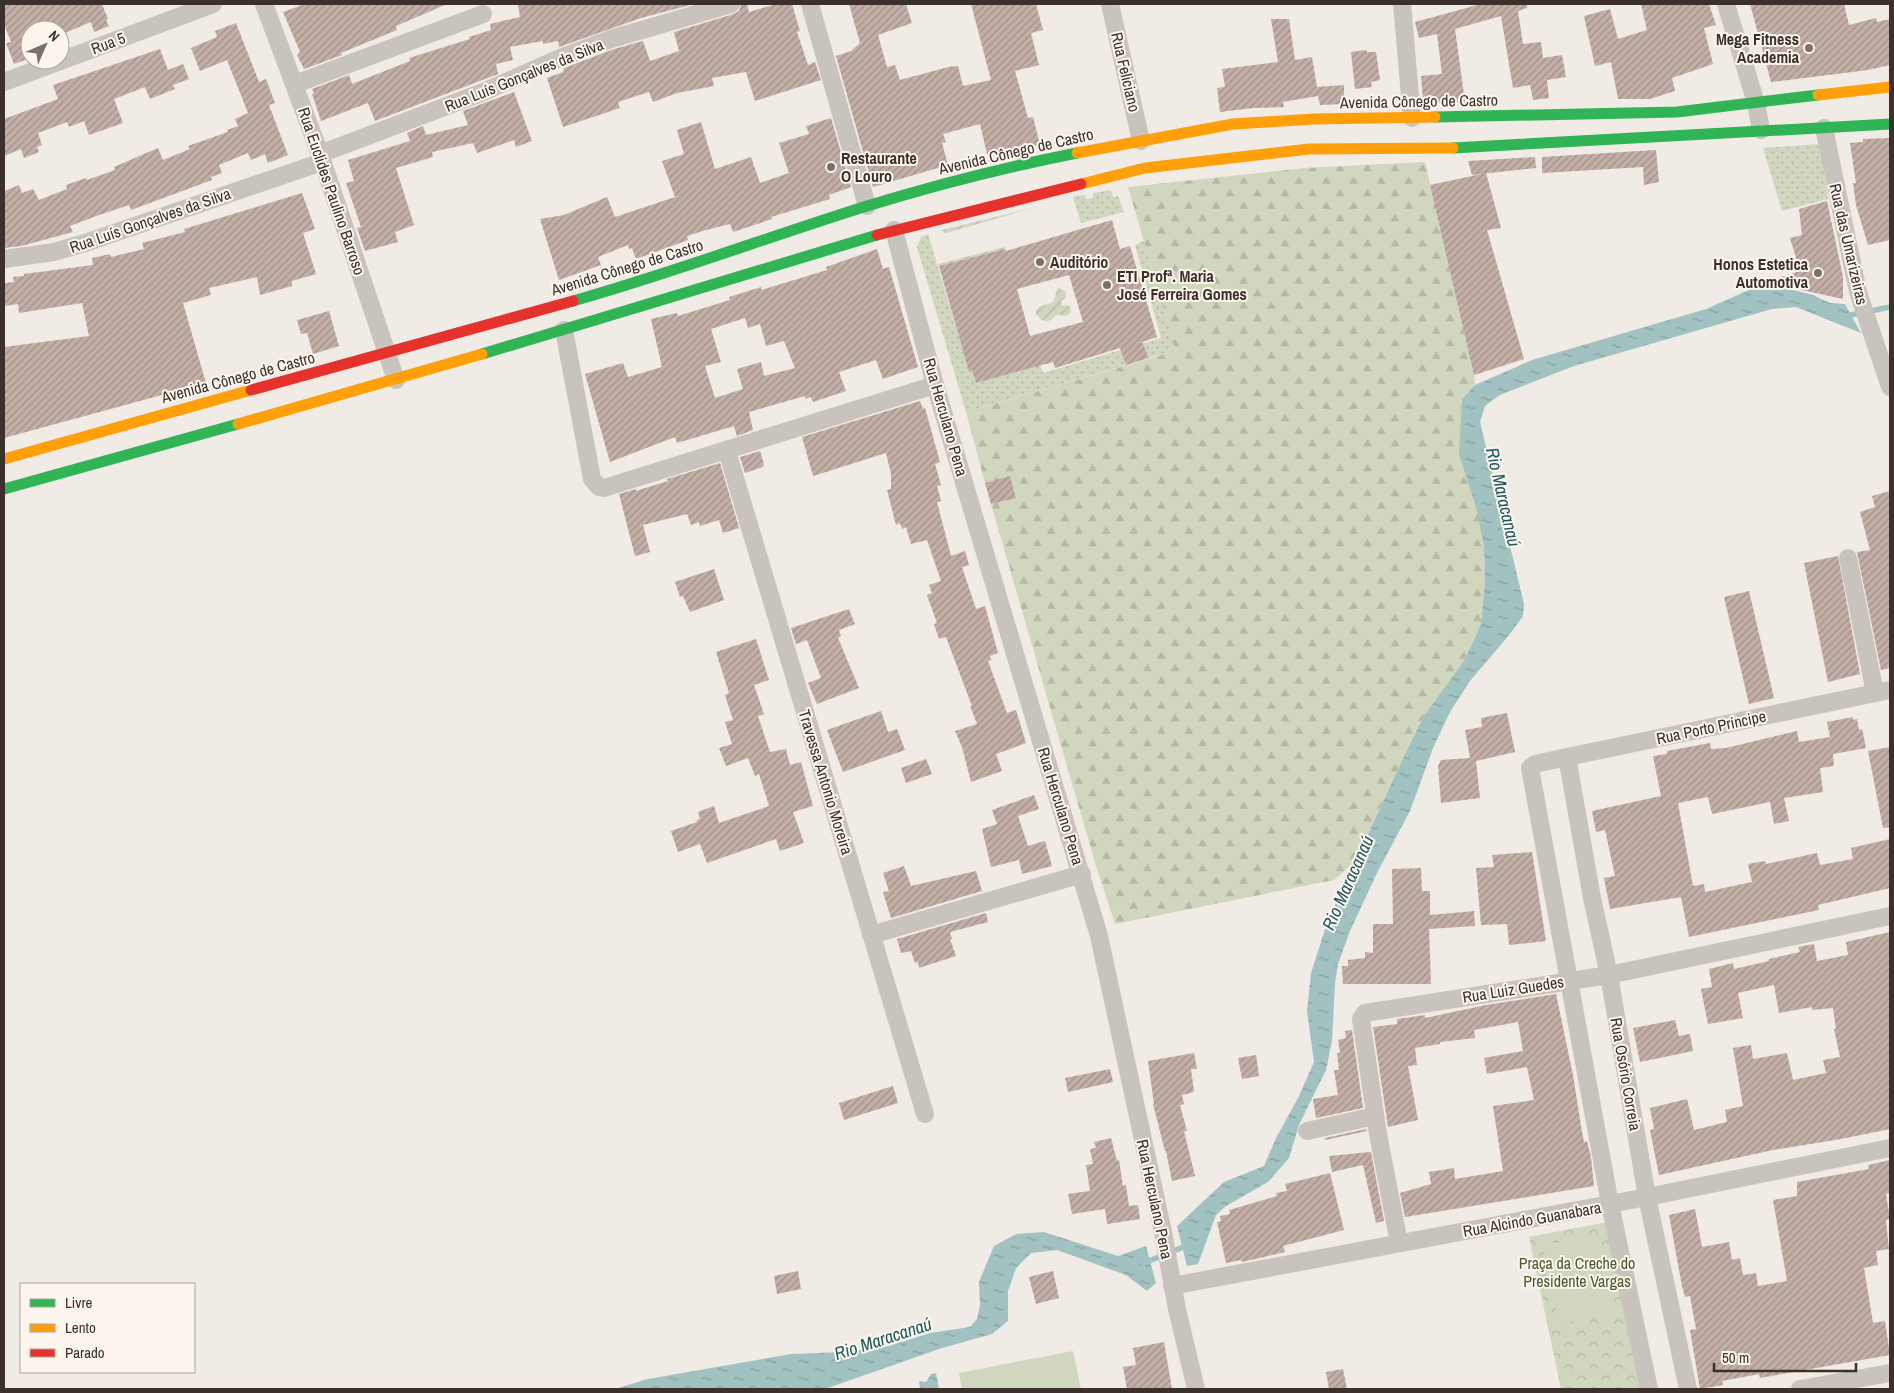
<svg xmlns="http://www.w3.org/2000/svg" width="1894" height="1393" viewBox="0 0 1894 1393" font-family="'Archivo Narrow',sans-serif">
<defs>
<pattern id="grass-dots" width="8" height="8" patternUnits="userSpaceOnUse" patternTransform="scale(1.25)"><rect width="8" height="8" fill="#d1d6bf"/><path d="M2 2h.1M6 6h.1" fill="none" stroke="#b4b8a4" stroke-width="1.8" stroke-linecap="round"/></pattern>
<pattern id="forest-firs" width="22" height="20" patternUnits="userSpaceOnUse" patternTransform="scale(1.25)"><rect width="22" height="20" fill="#d1d6bf"/><path d="M5 1l3.5 6h-7zM16 11l3.5 6h-7z" fill="#b4b8a4"/></pattern>
<pattern id="park-crowns" width="20" height="18" patternUnits="userSpaceOnUse" patternTransform="scale(1.25)"><rect width="20" height="18" fill="#d1d6bf"/><path d="M2 6a3 3 0 1 1 6 0M12 15a3 3 0 1 1 6 0" fill="none" stroke="#b4b8a4"/></pattern>
<pattern id="garden-furrows" width="10" height="10" patternUnits="userSpaceOnUse" patternTransform="scale(1.25)"><rect width="10" height="10" fill="#d1d6bf"/><path d="M-1 1l2-2M0 10L10 0M9 11l2-2" fill="none" stroke="#b4b8a4"/></pattern>
<pattern id="water-ripples" width="26" height="14" patternUnits="userSpaceOnUse" patternTransform="scale(1.25)"><rect width="26" height="14" fill="#a1c2c1"/><path d="M2 4q2-2 4 0t4 0M15 11q2-2 4 0t4 0" fill="none" stroke="#849e9d"/></pattern>
<pattern id="building-hatch" width="6" height="6" patternUnits="userSpaceOnUse" patternTransform="scale(1.25)"><rect width="6" height="6" fill="#c3afa7"/><path d="M-1 1l2-2M0 6l6-6M5 7l2-2" fill="none" stroke="#a08f88"/></pattern>
</defs>
<rect width="100%" height="100%" fill="#f0ebe5"/>
<g fill="url(#grass-dots)">
<polygon points="1820,144 1828,199 1782,211 1763,148"/>
<polygon points="1111,190 1113,197 1118,196 1124,212 1081,223 1073,197 1085,195 1086,199 1093,198 1093,193"/>
<polygon points="928,234 969,371 972,370 976,383 1033,367 1036,353 1043,373 1161,338 1135,245 1144,241 1176,351 1149,358 1147,353 1123,355 1126,365 966,412 917,247 921,237"/>
</g>
<polygon fill="url(#forest-firs)" points="1425,162 1474,375 1475,385 1462,399 1461,421 1484,546 1485,582 1481,624 1465,659 1424,716 1405,754 1354,863 1334,880 1115,924 1096,866 991,504 1016,498 1010,477 985,483 966,412 1176,351 1128,187 1304,168"/>
<polygon fill="url(#park-crowns)" points="1608,1222 1642,1389 1561,1389 1529,1237"/>
<g fill="url(#garden-furrows)">
<polygon points="1036,207 950,232 945,233 942,230"/>
<polygon points="1005,247 1005,249 939,266 938,264"/>
<path d="M1058,288L1066,292L1065,298L1061,301L1062,305L1070,306L1071,312L1066,316C1055,313 1058,314 1049,321L1041,320L1036,314V310C1041,304 1045,306 1051,303C1056,300 1055,293 1058,288Z"/>
</g>
<g fill="#d1d6bf">
<polygon points="1597,1235 1613,1313 1559,1324 1543,1245"/>
<polygon points="1073,1351 1081,1389 962,1389 959,1373"/>
</g>
<g fill="url(#water-ripples)">
<polygon points="1789,289 1813,295 1830,303 1845,304 1861,333 1796,307 1772,309 1574,366 1500,395 1485,406 1480,422 1524,604 1523,616 1510,634 1470,681 1450,712 1433,748 1410,811 1377,873 1350,931 1338,964 1335,983 1332,1041 1326,1070 1299,1125 1289,1158 1268,1182 1226,1206 1216,1215 1198,1264 1187,1266 1177,1226 1224,1182 1264,1166 1276,1138 1298,1098 1314,1062 1307,1011 1311,973 1328,920 1405,754 1424,716 1465,659 1481,624 1485,582 1484,546 1476,507 1459,454 1462,399 1475,385 1532,360 1706,309 1749,290"/>
<polygon points="1044,1232 1118,1256 1146,1246 1156,1283 1147,1291 1126,1275 1057,1250 1031,1253 1016,1268 1008,1291 1008,1321 992,1334 939,1349 828,1388 615,1389 648,1379 791,1354 844,1352 889,1346 930,1333 970,1327 977,1319 980,1305 979,1282 994,1246 1016,1234"/>
<polygon points="936,1373 939,1389 920,1389 919,1381 926,1382 931,1374"/>
</g>
<g fill="none" stroke-linecap="round" stroke-linejoin="round">
<g stroke="#a1c2c1" stroke-width="5.5">
<polyline points="1846,316 1890,307"/>
<polyline points="1144,1263 1188,1245"/>
</g>
</g>
<g fill="url(#building-hatch)" fill-rule="evenodd">
<polygon points="4,4 102,4 108,19 106,20 109,26 94,32 91,22 60,35 60,30 30,30 30,58 14,64 6,43 11,42 4,24"/>
<polygon points="305,4 447,4 396,26 397,30 341,53 342,55 304,69 297,55 300,52 283,12"/>
<polygon points="518,4 694,4 641,18 559,47 558,41 543,44 543,41 510,47 513,60 496,64 498,74 375,121 368,103 321,121 312,94 314,93 312,89 349,75 352,84 410,61 409,58 470,39 469,37 491,30 490,24 520,17"/>
<polygon points="741,4 747,4 749,12 776,4 792,4 800,31 797,32 808,65 815,62 821,80 755,101 746,72 712,78 714,86 677,93 653,102 649,92 618,102 620,108 563,127 547,78 563,72 564,68 614,49 643,41 650,61 679,51 674,32 734,14 739,11"/>
<polygon points="849,4 906,4 912,23 878,35 887,67 895,65 900,80 952,66 952,67 958,66 963,86 991,80 971,4 1036,4 1043,30 1031,33 1039,65 1015,71 1028,118 1033,117 1040,145 1010,152 1009,148 987,154 980,124 943,134 946,142 942,143 948,165 873,187 836,56 851,51 860,43"/>
<polygon points="1481,4 1527,4 1527,8 1518,11 1523,44 1541,42 1543,58 1562,55 1566,77 1547,80 1549,98 1533,100 1530,85 1513,88 1501,16 1455,29 1465,102 1425,103 1425,100 1423,100 1421,76 1442,74 1437,34 1419,38 1415,22"/>
<polygon points="1641,4 1709,4 1716,25 1704,28 1713,64 1672,78 1675,91 1650,99 1618,99 1611,62 1595,66 1584,16 1610,9 1618,39 1647,30"/>
<polygon points="1750,4 1844,4 1849,25 1876,18 1877,22 1890,19 1890,65 1868,70 1771,82"/>
<polygon points="1271,19 1289,19 1295,60 1312,57 1317,87 1344,85 1344,104 1320,105 1318,96 1283,102 1284,107 1253,108 1220,112 1217,88 1225,87 1222,69 1278,62"/>
<polygon points="236,23 259,82 266,79 275,103 269,105 288,155 268,163 265,154 251,160 248,153 219,165 222,173 211,177 212,180 131,210 129,205 99,215 70,226 73,232 21,246 4,248 4,191 19,185 22,193 33,189 39,200 67,189 66,185 86,178 87,180 115,170 114,167 158,148 163,160 190,149 188,146 228,132 227,130 238,126 235,119 248,113 227,60 200,71 191,48 217,37 215,31"/>
<polygon points="160,49 168,70 183,64 189,79 173,85 175,89 150,99 145,87 114,99 123,123 89,135 84,121 69,127 67,122 38,133 42,145 37,147 39,152 24,158 21,149 4,156 4,119 58,99 53,85"/>
<polygon points="1366,50 1367,52 1376,52 1380,80 1371,82 1372,87 1355,89 1351,52"/>
<polygon points="514,92 532,141 516,147 514,140 477,153 473,143 432,152 433,157 396,168 414,225 395,232 398,242 365,251 357,228 361,227 346,183 354,181 348,160 410,141 407,133 423,126 426,135 468,125 463,111"/>
<polygon points="831,118 851,187 829,195 830,199 771,217 772,219 733,232 730,224 706,230 687,236 688,240 636,259 632,248 629,249 628,245 598,257 601,265 559,280 540,219 564,215 607,197 615,217 675,197 662,161 684,154 677,130 701,122 715,169 751,157 760,183 789,173 779,143 809,134 806,126"/>
<polygon points="1890,138 1890,240 1868,245 1856,205 1853,183 1856,183 1850,143 1863,142 1863,139"/>
<polygon points="1656,150 1659,182 1644,185 1643,167 1542,173 1542,157"/>
<polygon points="1535,157 1536,168 1472,175 1468,161"/>
<polygon points="1486,173 1501,228 1487,230 1524,359 1474,375 1430,185"/>
<polygon points="302,193 315,229 303,233 316,274 292,281 292,286 260,295 257,277 209,288 211,295 183,303 206,383 4,438 4,347 89,336 82,303 19,313 18,304 4,306 4,283 14,282 13,277 24,276 24,274 93,265 92,258 110,254 111,257 144,249 142,243 185,232 184,229"/>
<polygon points="1827,201 1843,277 1843,299 1765,282 1800,271 1790,238 1802,235 1799,209"/>
<path d="M1112,220L1120,249L1130,246L1157,337L1142,342L1149,358L1126,365L1120,348L1055,368L1053,362L976,383L972,370L969,372L939,266L1005,249L1006,251ZM1069,275L1083,322L1030,336L1017,289Z"/>
<path d="M877,249L883,269L889,267L918,367L883,379L876,360L839,372L846,391L813,402L811,397L805,399V396L749,412L753,430L737,436L734,426L677,443L675,437L610,462L585,374L623,363L628,377L662,367L651,319L677,313L678,316L730,300L729,297L761,287V290L827,270L826,267ZM745,318L748,328L760,324L766,346L784,341L795,368L764,376L761,362L737,369L743,389L715,398L705,366L721,362L711,329Z"/>
<polygon points="329,311 339,346 313,354 307,333 301,334 297,320"/>
<polygon points="920,401 923,409 925,408 940,462 935,464 941,485 937,486 941,501 937,502 951,556 965,551 969,565 962,567 976,609 985,606 998,653 990,656 991,660 988,661 1007,713 1016,710 1026,743 996,754 1002,771 971,782 962,747 955,731 977,724 970,706 972,706 946,637 939,639 934,624 937,623 927,595 932,593 929,585 941,581 927,540 911,544 906,527 902,529 900,523 896,525 887,490 891,489 891,474 886,453 813,476 802,437"/>
<polygon points="760,451 764,464 763,467 745,473 740,457"/>
<polygon points="720,463 739,528 723,533 719,520 700,526 699,522 691,525 687,514 643,525 650,552 635,556 619,494 636,489 636,491 668,481 667,479"/>
<polygon points="1010,476 1016,498 991,504 985,483"/>
<polygon points="1890,491 1890,668 1881,670 1857,552 1870,550 1860,512 1875,507 1872,496"/>
<polygon points="1838,556 1860,674 1828,682 1804,563"/>
<polygon points="714,569 724,600 690,612 683,596 680,597 675,582"/>
<polygon points="1749,591 1774,698 1749,704 1724,597"/>
<polygon points="849,609 855,624 839,630 841,636 838,638 859,688 817,704 808,683 821,678 807,640 796,644 791,628"/>
<polygon points="756,639 769,680 754,685 764,714 758,716 770,752 786,749 790,765 801,762 813,806 793,812 804,843 780,851 776,839 707,863 700,844 678,852 671,831 697,822 697,820 700,819 698,812 714,806 719,823 769,806 759,774 755,776 748,758 726,766 719,748 732,744 725,722 733,720 725,695 729,693 716,652"/>
<polygon points="881,711 888,732 897,729 905,750 843,772 827,730"/>
<polygon points="1507,713 1515,752 1476,761 1480,798 1441,803 1438,766 1441,760 1470,758 1465,730 1482,727 1481,718"/>
<polygon points="1853,717 1853,720 1857,719 1859,730 1862,729 1866,748 1833,754 1834,766 1820,768 1823,792 1784,798 1789,821 1774,824 1770,802 1712,814 1708,797 1678,803 1693,886 1704,884 1705,892 1752,882 1748,864 1765,861 1766,864 1817,853 1820,865 1853,859 1851,848 1890,839 1890,888 1818,905 1819,910 1689,937 1681,897 1610,909 1604,878 1615,876 1605,830 1596,832 1592,811 1661,796 1653,756 1667,754 1667,751 1710,743 1711,749 1726,748 1797,731 1799,742 1830,737 1827,722"/>
<polygon points="1890,747 1890,827 1883,828 1868,751"/>
<polygon points="926,759 932,774 906,783 901,768"/>
<polygon points="1034,795 1039,809 1018,816 1028,846 1045,841 1052,866 1022,874 1019,860 991,867 982,829 997,824 992,810"/>
<polygon points="1532,852 1546,941 1509,945 1507,924 1481,925 1476,868 1494,867 1492,855"/>
<polygon points="904,866 911,886 976,871 982,891 891,918 883,892 889,891 883,873"/>
<polygon points="1421,868 1422,891 1430,891 1430,915 1474,911 1475,926 1429,929 1431,984 1343,984 1342,966 1348,966 1348,960 1365,958 1365,952 1373,953 1373,924 1393,924 1392,869"/>
<polygon points="986,913 988,922 950,932 952,939 950,939 956,956 919,968 918,962 915,963 911,951 901,953 897,939"/>
<polygon points="1890,932 1890,1129 1841,1139 1773,1150 1659,1175 1650,1130 1654,1129 1650,1108 1687,1099 1694,1130 1727,1122 1725,1110 1743,1106 1733,1048 1751,1045 1753,1059 1787,1053 1793,1080 1826,1073 1823,1060 1840,1057 1834,1029 1836,1029 1833,1008 1812,1010 1812,1007 1779,1013 1774,985 1738,993 1743,1018 1708,1024 1701,989 1712,987 1709,969 1733,963 1734,969 1769,961 1769,959 1800,952 1798,947 1814,944 1817,961 1848,955 1846,942"/>
<polygon points="1556,994 1573,1075 1581,1126 1584,1142 1587,1141 1591,1157 1594,1186 1405,1217 1400,1193 1431,1184 1429,1172 1454,1168 1455,1179 1503,1171 1493,1106 1534,1100 1527,1067 1487,1074 1484,1058 1523,1051 1518,1022 1474,1030 1475,1038 1440,1042 1440,1044 1415,1048 1417,1065 1408,1066 1418,1120 1388,1127 1373,1027 1397,1024 1397,1019 1425,1015 1425,1018 1486,1005"/>
<polygon points="1675,1020 1679,1036 1690,1034 1693,1051 1640,1062 1633,1028"/>
<polygon points="1352,1030 1363,1108 1316,1118 1313,1099 1338,1095 1334,1070 1339,1070 1337,1053 1340,1053 1338,1040 1346,1038 1345,1031"/>
<polygon points="1194,1053 1197,1069 1191,1069 1194,1092 1182,1095 1184,1104 1180,1105 1187,1131 1184,1131 1195,1176 1172,1181 1166,1151 1165,1151 1153,1104 1154,1104 1148,1061"/>
<polygon points="1256,1055 1259,1076 1242,1079 1238,1058"/>
<polygon points="1110,1069 1113,1082 1068,1092 1065,1078"/>
<polygon points="893,1086 898,1103 844,1120 839,1103"/>
<polygon points="1366,1129 1367,1131 1325,1140 1325,1138"/>
<polygon points="1111,1138 1117,1161 1119,1160 1123,1186 1126,1185 1129,1206 1138,1205 1140,1219 1107,1224 1105,1209 1072,1214 1068,1194 1090,1191 1086,1165 1093,1164 1090,1149 1096,1148 1094,1142"/>
<polygon points="1371,1152 1384,1221 1376,1223 1363,1165 1332,1172 1329,1156"/>
<polygon points="1890,1160 1890,1193 1886,1194 1890,1219 1886,1220 1889,1249 1876,1251 1878,1265 1864,1268 1873,1323 1885,1321 1890,1355 1760,1378 1759,1374 1722,1381 1723,1385 1700,1389 1690,1330 1696,1329 1690,1296 1685,1297 1682,1286 1669,1215 1695,1209 1702,1247 1729,1242 1732,1260 1740,1258 1743,1275 1756,1273 1758,1286 1787,1281 1773,1200 1797,1196 1797,1182 1869,1169 1868,1165"/>
<polygon points="1330,1173 1344,1230 1283,1246 1285,1252 1264,1257 1242,1262 1241,1260 1226,1263 1217,1222 1221,1221 1220,1216 1230,1214 1229,1210 1277,1196 1276,1193 1287,1191 1285,1184"/>
<polygon points="798,1271 801,1289 777,1294 774,1276"/>
<polygon points="1053,1271 1059,1298 1036,1304 1029,1277"/>
<polygon points="1164,1342 1172,1389 1127,1389 1123,1367 1136,1365 1133,1348"/>
<polygon points="1343,1369 1347,1389 1329,1389 1326,1372"/>
</g>
<g fill="none" stroke-linecap="round" stroke-linejoin="round">
<g stroke="#c9c3be" stroke-width="18">
<polyline points="264,4 320,154 396,380"/>
<polyline points="810,4 867,206"/>
<polyline points="1110,4 1141,141"/>
<polyline points="1402,4 1412,118"/>
<polyline points="1726,4 1756,103 1761,130"/>
<polyline points="4,82 213,4"/>
<polyline points="295,84 483,14"/>
<polyline points="1824,128 1858,292 1890,387"/>
<polyline points="320,154 481,93 560,58 611,39 731,4"/>
<polyline points="894,230 935,385 1099,936 1163,1232 1177,1309 1196,1389"/>
<polyline points="4,259 54,252 85,243 322,162"/>
<polyline points="564,330 592,479 599,487 604,488 935,385"/>
<polyline points="727,451 925,1114"/>
<polyline points="1848,558 1875,693"/>
<polyline points="1567,757 1592,898 1609,975 1647,1197 1688,1389"/>
<polyline points="871,935 1082,874"/>
<polyline points="1307,1131 1375,1116"/>
<polyline points="1399,1243 1378,1134 1361,1019 1365,1013 1609,975 1890,916"/>
<polyline points="1172,1286 1647,1197 1890,1148"/>
<polyline points="1649,1389 1610,1204 1530,768 1535,764 1567,757 1890,690"/>
<polyline points="1800,1389 1890,1373"/>
</g>
<g stroke="#30b455" stroke-width="11">
<polyline points="1435,117 1677,112 1818,95"/>
<polyline points="1453,148 1890,124"/>
<path d="M573,301C672,273 768,237 867,206C935,185 1006,167 1077,153"/>
<polyline points="482,354 877,235"/>
<polyline points="4,489 238,424"/>
</g>
<g stroke="#ff9f0a" stroke-width="11">
<polyline points="1818,95 1890,87"/>
<polyline points="1077,153 1233,124 1315,119 1435,117"/>
<polyline points="1081,184 1145,168 1309,149 1453,148"/>
<polyline points="238,424 482,354"/>
<polyline points="4,459 251,390"/>
</g>
<g stroke="#e5322d" stroke-width="11">
<polyline points="877,235 1081,184"/>
<polyline points="251,390 573,301"/>
</g>
</g>
<g fill="#7a716c" stroke="#fbf5ee" stroke-width="2">
<circle cx="1809" cy="48" r="5"/>
<circle cx="831" cy="167" r="5"/>
<circle cx="1040" cy="262" r="5"/>
<circle cx="1818" cy="273" r="5"/>
<circle cx="1107" cy="285" r="5"/>
</g>
<g text-anchor="middle" stroke-width="4" stroke-linejoin="round" paint-order="stroke">
<g font-size="16" font-weight="bold" fill="#3b302b" stroke="#fbf5ee" text-anchor="start">
<text x="1799" y="45" text-anchor="end">Mega Fitness<tspan x="1799" dy="18">Academia</tspan></text>
<text x="841" y="164">Restaurante<tspan x="841" dy="18">O Louro</tspan></text>
<text x="1050" y="268">Auditório</text>
<text x="1808" y="270" text-anchor="end">Honos Estetica<tspan x="1808" dy="18">Automotiva</tspan></text>
<text x="1117" y="282">ETI Profª. Maria<tspan x="1117" dy="18">José Ferreira Gomes</tspan></text>
</g>
<g font-size="16" fill="#3b302b" stroke="#fbf5ee">
<text transform="translate(108 43) rotate(-21)" y="6">Rua 5</text>
<text transform="translate(1126 72) rotate(77)" y="6">Rua Feliciano</text>
<text transform="translate(524 75) rotate(-22)" y="6">Rua Luís Gonçalves da Silva</text>
<text transform="translate(1419 101) rotate(-1)" y="6">Avenida Cônego de Castro</text>
<text transform="translate(1016 151) rotate(-13)" y="6">Avenida Cônego de Castro</text>
<text transform="translate(332 191) rotate(71)" y="6">Rua Euclides Paulino Barroso</text>
<text transform="translate(150 220) rotate(-19)" y="6">Rua Luís Gonçalves da Silva</text>
<text transform="translate(1849 244) rotate(77)" y="6">Rua das Umarizeiras</text>
<text transform="translate(627 267) rotate(-17)" y="6">Avenida Cônego de Castro</text>
<text transform="translate(238 377) rotate(-15)" y="6">Avenida Cônego de Castro</text>
<text transform="translate(946 417) rotate(74)" y="6">Rua Herculano Pena</text>
<text transform="translate(1711 727) rotate(-12)" y="6">Rua Porto Príncipe</text>
<text transform="translate(826 782) rotate(73)" y="6">Travessa Antonio Moreira</text>
<text transform="translate(1061 806) rotate(73)" y="6">Rua Herculano Pena</text>
<text transform="translate(1513 989) rotate(-9)" y="6">Rua Luiz Guedes</text>
<text transform="translate(1626 1074) rotate(80)" y="6">Rua Osório Correia</text>
<text transform="translate(1155 1199) rotate(78)" y="6">Rua Herculano Pena</text>
<text transform="translate(1532 1219) rotate(-10)" y="6">Rua Alcindo Guanabara</text>
</g>
<g font-size="16" fill="#4a5a2e" stroke="#fbf5ee">
<text x="1577" y="1269">Praça da Creche do<tspan x="1577" dy="18">Presidente Vargas</tspan></text>
</g>
<g font-size="18" font-style="italic" fill="#1f5a5e" stroke="#fbf5ee">
<text transform="translate(1503 497) rotate(77)" y="6">Rio Maracanaú</text>
<text transform="translate(1348 883) rotate(-66)" y="6">Rio Maracanaú</text>
<text transform="translate(883 1339) rotate(-18)" y="6">Rio Maracanaú</text>
</g>
</g>
<rect width="1894" height="1393" fill="none" stroke="#3b302b" stroke-width="10"/>
<rect x="20" y="1283" width="175" height="90" fill="#fbf5ee" stroke="#aea6a0"/>
<rect x="30" y="1299" width="25" height="8" fill="#30b455" stroke="#aea6a0"/>
<text x="65" y="1308" font-size="15" fill="#3b302b">Livre</text>
<rect x="30" y="1324" width="25" height="8" fill="#ff9f0a" stroke="#aea6a0"/>
<text x="65" y="1333" font-size="15" fill="#3b302b">Lento</text>
<rect x="30" y="1349" width="25" height="8" fill="#e5322d" stroke="#aea6a0"/>
<text x="65" y="1358" font-size="15" fill="#3b302b">Parado</text>
<g transform="translate(45 45) rotate(45)"><circle r="24" fill="#fbf5ee" stroke="#aea6a0"/>
<path d="M0-4L9 19L0 12L-9 19Z" fill="#7a716c"/>
<text y="-8" font-size="14" font-weight="bold" text-anchor="middle" fill="#3b302b">N</text>
</g>
<path d="M1714 1363v8h142v-8" fill="none" stroke="#3b302b" stroke-width="2.5"/>
<text x="1722" y="1363" font-size="15" fill="#3b302b" stroke="#fbf5ee" stroke-width="4" paint-order="stroke">50 m</text>
</svg>
